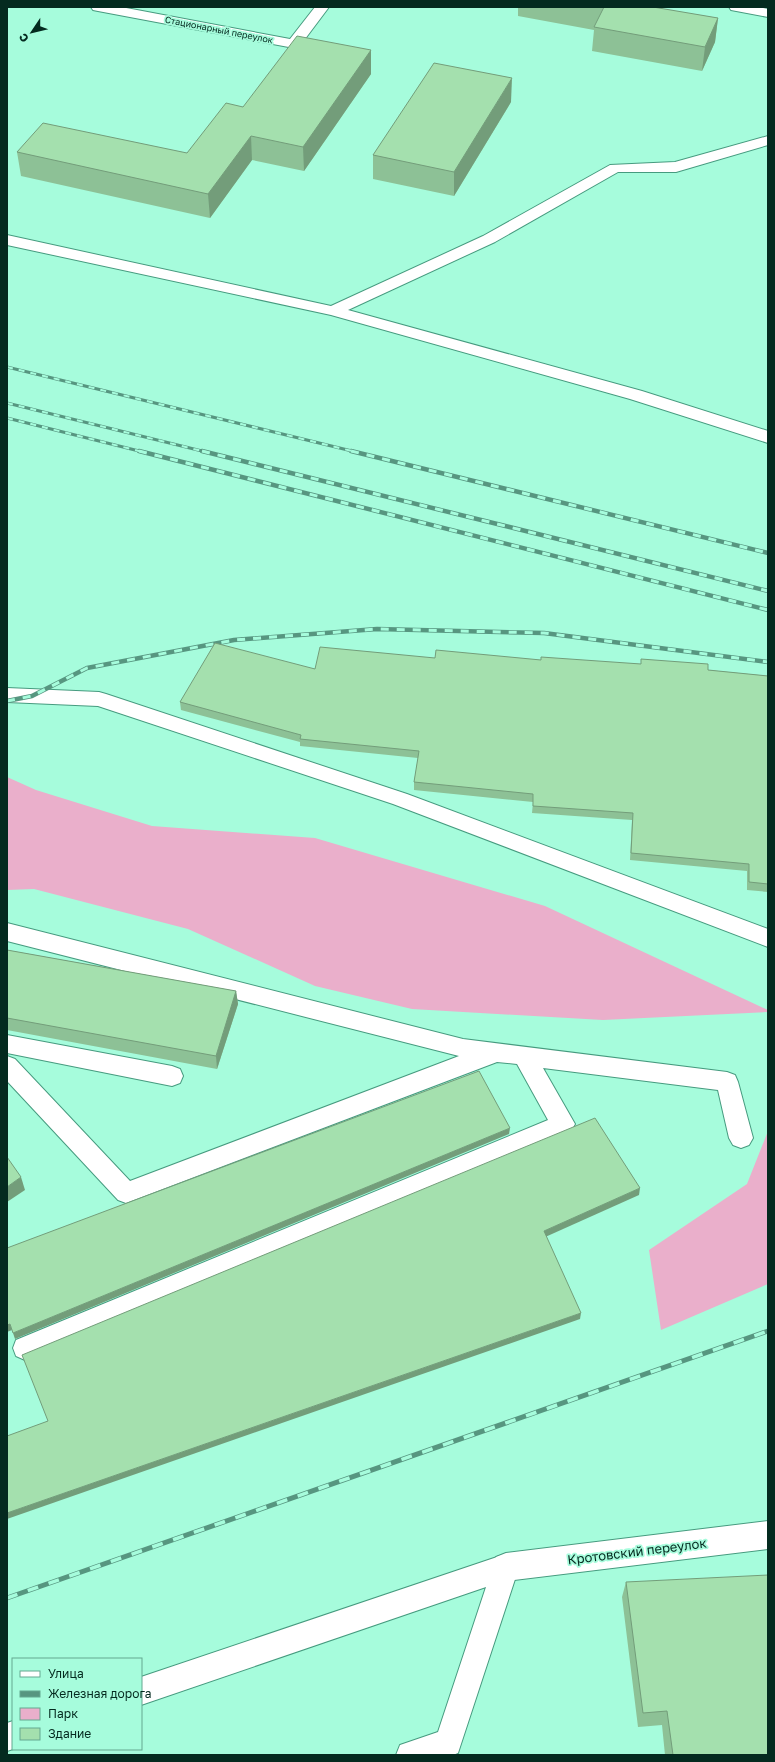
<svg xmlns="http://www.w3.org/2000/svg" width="775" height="1762" viewBox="0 0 775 1762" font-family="'Golos Text',sans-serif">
<rect width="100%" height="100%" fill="#a6fcdc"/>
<g fill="#eaafcb">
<polygon points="7,777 36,790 152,826 315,838 545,906 768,1010 768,1012 603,1020 412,1009 315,986 188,929 34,889 7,890"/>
<polygon points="768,1131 768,1284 661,1330 649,1250 747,1184"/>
</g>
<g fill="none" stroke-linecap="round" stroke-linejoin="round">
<g stroke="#469b7f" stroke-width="2">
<g id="lane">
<polygon points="768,136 768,145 676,172 618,172 495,242 348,310 642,391 768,431 768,443 630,399 331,315 7,245 7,235 331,306 483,236 610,165 675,162"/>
<polygon points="7,688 99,692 106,694 407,794 768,929 768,947 393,804 98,706 7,702"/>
<polygon points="7,923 463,1039 727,1072 735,1075 738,1082 753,1138 749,1145 741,1148 733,1145 729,1138 718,1090 543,1068 575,1124 571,1131 25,1360 16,1356 13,1348 16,1340 548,1120 517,1064 497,1062 126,1203 118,1200 7,1081 7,1056 15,1059 130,1181 459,1056 7,941"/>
<polygon points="7,1035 172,1066 180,1069 183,1076 180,1083 172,1086 7,1053"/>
<polygon points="506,1554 515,1558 519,1567 458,1753 453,1755 396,1755 400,1745 438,1732 486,1587 141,1705 141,1677"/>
<polygon points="13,1721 13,1749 7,1751 7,1723"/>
</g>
</g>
<g stroke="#469b7f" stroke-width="2">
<g id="street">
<polygon points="91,7 121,7 290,39 315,7 329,7 299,47 294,48 98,11 93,10"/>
<polygon points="729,7 759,7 768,9 768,17 731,10"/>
<polygon points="768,1521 768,1549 506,1581 496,1577 492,1567 496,1557 506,1553"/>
</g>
</g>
<use href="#lane" fill="#fff" fill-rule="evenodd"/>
<use href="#street" fill="#fff" fill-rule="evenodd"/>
<g stroke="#579680" stroke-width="3">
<g id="rail-far2">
<polyline points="7,367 356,452"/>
<polyline points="7,403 206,452"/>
<polyline points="7,418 143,452"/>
</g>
</g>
<g stroke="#579680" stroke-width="4.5">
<g id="rail-far1">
<polyline points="139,451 768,610"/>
<polyline points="202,451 768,591"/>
<polyline points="351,451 768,553"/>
<polyline points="7,701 32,696 87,668 234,640 377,629 544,633 768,662"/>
</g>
</g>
<g stroke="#579680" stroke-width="5">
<polyline id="rail" points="7,1598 768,1331"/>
</g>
<use href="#rail-far2" stroke="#a6fcdc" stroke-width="2" stroke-dasharray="6" stroke-linecap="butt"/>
<use href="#rail-far1" stroke="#a6fcdc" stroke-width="3" stroke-dasharray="8" stroke-linecap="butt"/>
<use href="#rail" stroke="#a6fcdc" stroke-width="3.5" stroke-dasharray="11" stroke-linecap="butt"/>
</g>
<g fill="#8dc196">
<polygon points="518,7 663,7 662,9 718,18 715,42 702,71 592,51 594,30 518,16"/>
<polygon points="371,50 371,74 304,171 252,160 210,218 21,176 17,152 187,153 243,107"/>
<polygon points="511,102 454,196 373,179 373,155"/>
<polygon points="435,658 541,660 641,664 641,659 708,670 768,676 768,892 747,890 747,871 630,860 632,820 532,813 533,802 414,790 414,782 418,758 300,746 300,742 181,710 180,702 315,669"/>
<polygon points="7,950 236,991 238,1004 217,1069 7,1030"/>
<polygon points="626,1582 768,1755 665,1755 662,1725 638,1727 622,1597"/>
</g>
<g fill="#739d7a">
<polygon points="653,7 663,7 650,31"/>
<polygon points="718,18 715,42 702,71 705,47"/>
<polygon points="371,50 371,74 304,171 303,147"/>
<polygon points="512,78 511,102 454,196 454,172"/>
<polygon points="251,136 252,160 210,218 208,194"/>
<polygon points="236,991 238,1004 217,1069 216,1056"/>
<polygon points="510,1128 509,1134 15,1339 13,1333"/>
<polygon points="21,1177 25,1190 7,1202 7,1187"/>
<polygon points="640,1188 639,1195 543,1238 544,1231"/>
<polygon points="581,1313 580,1319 7,1519 7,1513"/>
<polygon points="10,1324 12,1330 7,1332 7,1325"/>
</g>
<g fill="#a4e0ae" stroke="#739d7a">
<polygon points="604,7 653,7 718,18 705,47 594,27"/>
<polygon points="297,36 371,50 303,147 251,136 208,194 17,152 43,123 187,153 226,103 243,107"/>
<polygon points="434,63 512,78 454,172 373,155"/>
<polygon points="215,643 315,669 320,647 435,658 436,650 541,660 541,657 641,664 641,659 708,664 708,670 768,676 768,884 749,882 749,864 631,853 633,813 533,806 533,794 414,782 419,751 300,739 301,735 180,702"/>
<polygon points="7,950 236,991 216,1056 7,1018"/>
<polygon points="479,1071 510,1128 13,1333 10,1324 7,1325 7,1248"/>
<polygon points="595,1118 640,1188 544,1231 581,1313 7,1513 7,1436 48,1421 22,1355"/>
<polygon points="7,1157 21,1177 7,1187"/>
<polygon points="768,1575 768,1755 673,1755 667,1711 643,1713 626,1582"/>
</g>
<g text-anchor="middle" stroke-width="3.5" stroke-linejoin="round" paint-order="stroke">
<g font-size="9" fill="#042a1f" stroke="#a6fcdc">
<text transform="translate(219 30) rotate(11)" y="3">Стационарный переулок</text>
</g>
<g font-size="13" fill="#042a1f" stroke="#a6fcdc">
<text transform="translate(637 1551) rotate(-7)" y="5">Кротовский переулок</text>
</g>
</g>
<rect width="775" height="1762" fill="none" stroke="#042a1f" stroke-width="16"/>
<rect x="12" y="1658" width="130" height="92" fill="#a6fcdc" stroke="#65a890"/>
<rect x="20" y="1671" width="20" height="6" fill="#ffffff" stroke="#65a890"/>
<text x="48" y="1678" font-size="12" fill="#042a1f">Улица</text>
<rect x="20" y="1691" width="20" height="6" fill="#579680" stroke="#65a890"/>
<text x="48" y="1698" font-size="12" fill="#042a1f">Железная дорога</text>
<rect x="20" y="1708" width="20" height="12" fill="#eaafcb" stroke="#65a890"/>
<text x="48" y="1718" font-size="12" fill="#042a1f">Парк</text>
<rect x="20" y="1728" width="20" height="12" fill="#a4e0ae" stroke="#65a890"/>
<text x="48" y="1738" font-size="12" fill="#042a1f">Здание</text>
<g transform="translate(32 32) rotate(235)" stroke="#a6fcdc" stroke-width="3" paint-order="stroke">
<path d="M0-3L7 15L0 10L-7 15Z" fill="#042a1f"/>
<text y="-6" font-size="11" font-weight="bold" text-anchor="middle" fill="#042a1f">С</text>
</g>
</svg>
